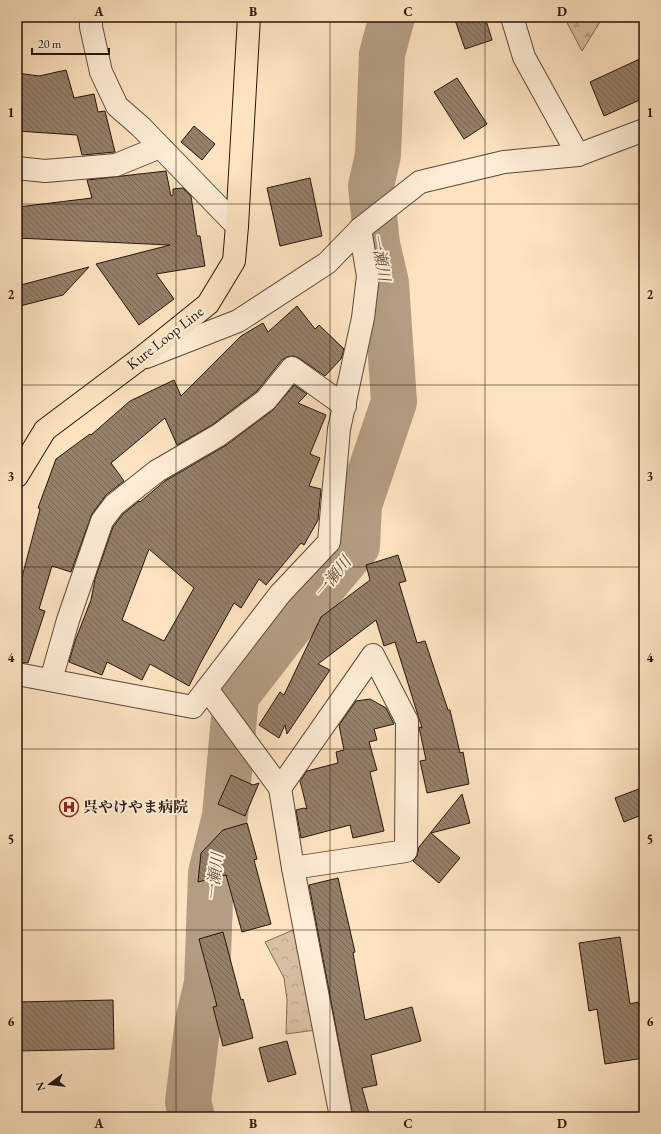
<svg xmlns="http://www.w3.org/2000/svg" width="661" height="1134" viewBox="0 0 661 1134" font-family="'EB Garamond','Noto Serif JP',serif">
<defs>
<pattern id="forest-firs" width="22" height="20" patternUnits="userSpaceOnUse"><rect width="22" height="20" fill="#d9c0a2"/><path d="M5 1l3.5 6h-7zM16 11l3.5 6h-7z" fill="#baa48a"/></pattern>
<pattern id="park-crowns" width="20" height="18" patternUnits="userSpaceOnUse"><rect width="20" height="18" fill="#d9c0a2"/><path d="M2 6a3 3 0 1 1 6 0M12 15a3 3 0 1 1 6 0" fill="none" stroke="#baa48a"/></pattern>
<pattern id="building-back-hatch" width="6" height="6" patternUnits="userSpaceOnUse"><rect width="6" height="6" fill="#96806a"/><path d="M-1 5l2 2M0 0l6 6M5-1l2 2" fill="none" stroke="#7a6856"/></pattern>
</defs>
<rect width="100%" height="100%" fill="#fde3c0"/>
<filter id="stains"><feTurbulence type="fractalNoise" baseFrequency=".005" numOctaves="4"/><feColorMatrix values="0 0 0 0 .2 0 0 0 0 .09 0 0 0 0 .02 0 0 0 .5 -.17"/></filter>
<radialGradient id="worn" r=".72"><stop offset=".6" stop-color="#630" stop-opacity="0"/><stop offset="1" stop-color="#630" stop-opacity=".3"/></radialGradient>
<polygon fill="url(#forest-firs)" stroke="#806a58" points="564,17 603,17 582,51"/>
<polygon fill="url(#park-crowns)" stroke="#806a58" points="300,927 316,1030 286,1034 287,1000 284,978 265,942"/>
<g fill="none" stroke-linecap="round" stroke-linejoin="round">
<polyline stroke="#b49d83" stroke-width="46" points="192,1117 188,1102 198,1021 207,983 211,873 225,816 236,696 295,620 357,546 359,505 394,402 386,283 377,244 371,186 378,155 382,54 392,17"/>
</g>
<g fill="url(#building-back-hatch)" stroke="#27150d" fill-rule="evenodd">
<polygon points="454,17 485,17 492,40 465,49"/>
<polygon points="644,57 644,98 604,116 590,82"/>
<polygon points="66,70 74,98 94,94 98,112 105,111 115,152 82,155 77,135 17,131 17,73 39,76"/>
<polygon points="457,78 487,124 464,139 434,92"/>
<polygon points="194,126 215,144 202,160 181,142"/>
<polygon points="166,171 171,196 173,195 173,189 183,188 191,196 197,236 200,236 205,266 156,274 174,299 139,325 96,264 170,245 17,238 18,207 92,198 87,180"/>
<polygon points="310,178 322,236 280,246 267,188"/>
<polygon points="89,267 63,295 20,306 17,294 17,286"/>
<polygon points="297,306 315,329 319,325 344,349 341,359 325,376 299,358 293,356 287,357 282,360 257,391 212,425 177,445 165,418 111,463 124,481 106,495 92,514 71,572 52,566 39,609 45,611 28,663 17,662 17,575 22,577 40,509 38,508 56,459 90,434 91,435 130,401 174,380 181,396 241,336 263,323 268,332"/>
<path d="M294,385L307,394L298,403L326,415L310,454L320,458L309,486L321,489L318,520L304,545L301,543L266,585L259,579L241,608L234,603L201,662L189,686L150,664L142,680L107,662L102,675L69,662L75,641L91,600L95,579L113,527L123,514L139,501L140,502L165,481L225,446L273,410ZM149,549L194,588L164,641L122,620Z"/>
<polygon points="398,555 406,581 399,583 417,643 425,641 448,710 450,710 460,753 463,752 469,784 427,793 420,761 426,760 419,727 422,728 395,642 384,646 376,620 318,664 330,670 287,734 285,725 279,738 259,725 280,692 284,695 321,617 370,580 366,565"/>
<polygon points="370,699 386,708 394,724 374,729 377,740 369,742 377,770 370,772 384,831 353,838 350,825 301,838 296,810 304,808 307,809 300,781 307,771 338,763 336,752 344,750 339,725 356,701"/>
<polygon points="231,775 253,785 259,783 245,816 218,804"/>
<polygon points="644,787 644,814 624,822 615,798"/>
<polygon points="462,794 470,823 431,833 460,858 439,883 413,861 417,856 419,847"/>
<polygon points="247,823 257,859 254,860 271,924 242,932 226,875 198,882 201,853 223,830"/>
<polygon points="338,878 355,952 353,953 365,1020 412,1007 421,1041 371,1055 377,1085 362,1088 370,1117 353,1117 309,885"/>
<polygon points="223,932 241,1000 243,999 253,1038 223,1046 213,1007 217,1006 199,939"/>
<polygon points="620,937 630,1004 638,1002 644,1044 644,1058 605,1064 597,1009 589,1011 579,943"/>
<polygon points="113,1000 114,1049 17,1051 17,1002"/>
<polygon points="287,1041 296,1074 268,1082 259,1048"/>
</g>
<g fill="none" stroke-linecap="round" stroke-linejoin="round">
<g stroke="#5c483a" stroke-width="24">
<g id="minor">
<polyline points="91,17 91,27 101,72 117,106 141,127 237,226"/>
<polyline points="512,17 524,57 578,155"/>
<polyline points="17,168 45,171 116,165 160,147"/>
<polyline points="146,357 238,321 327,263 360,229 420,182 504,162 578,155 644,130"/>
<polygon points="373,655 407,721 406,851 293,868 280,788"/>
<polyline points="17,674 193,707 280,594 329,542 339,429 363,318 368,276 360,229"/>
<polyline points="51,680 68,620 102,521 114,505 157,471 219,435 266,400 292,368 345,406"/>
<polyline points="207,689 280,788"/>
<polyline points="293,868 341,1117"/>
</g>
</g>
<g stroke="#27150d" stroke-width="24">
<polyline id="major" points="17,476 45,430 141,358 208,304 234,261 237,226 249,17"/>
</g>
<use href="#minor" stroke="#feedd6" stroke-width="22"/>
<use href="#major" stroke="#fde3c0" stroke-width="22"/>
</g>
<path fill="none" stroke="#27150d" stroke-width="1" stroke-opacity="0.55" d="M176,17V1117M330,17V1117M485,17V1117M17,204H644M17,385H644M17,567H644M17,749H644M17,930H644"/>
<defs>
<g id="hospital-ring" transform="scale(1)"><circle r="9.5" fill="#feedd6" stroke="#8f2418" stroke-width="1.5"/><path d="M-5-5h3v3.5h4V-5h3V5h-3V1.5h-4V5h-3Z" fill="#8f2418"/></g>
</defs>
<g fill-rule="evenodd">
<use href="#hospital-ring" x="69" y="807"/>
</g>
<g text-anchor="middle" stroke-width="4" stroke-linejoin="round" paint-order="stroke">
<g font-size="15" fill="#27150d" stroke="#feedd6">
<text transform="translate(165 338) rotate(-38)" y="5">Kure Loop Line</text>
</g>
<g font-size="15" font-weight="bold" fill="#27150d" stroke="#feedd6" text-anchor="start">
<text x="83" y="812">呉やけやま病院</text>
</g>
<g font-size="16" font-style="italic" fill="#5f4b3c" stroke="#feedd6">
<text transform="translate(381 257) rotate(80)" y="6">一瀬川</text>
<text transform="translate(332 577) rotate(-51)" y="6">一瀬川</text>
<text transform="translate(214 877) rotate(-83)" y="6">一瀬川</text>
</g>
</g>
<rect width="661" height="1134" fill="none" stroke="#fde3c0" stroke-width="44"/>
<g transform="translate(50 1084) rotate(255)" stroke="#feedd6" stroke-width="3" paint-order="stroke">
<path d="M0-3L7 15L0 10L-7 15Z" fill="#27150d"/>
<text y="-6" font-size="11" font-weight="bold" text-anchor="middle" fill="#27150d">N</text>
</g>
<path d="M32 48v6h77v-6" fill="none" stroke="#27150d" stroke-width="2"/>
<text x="38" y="48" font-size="12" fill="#27150d" stroke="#feedd6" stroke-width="3" paint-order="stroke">20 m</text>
<rect x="22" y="22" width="617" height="1090" fill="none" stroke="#27150d" stroke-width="1.5"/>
<g font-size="13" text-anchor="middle" font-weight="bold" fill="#27150d">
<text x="99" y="16">A</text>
<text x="253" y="16">B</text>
<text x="408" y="16">C</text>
<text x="562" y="16">D</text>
<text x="11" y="117">1</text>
<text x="650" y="117">1</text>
<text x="11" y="299">2</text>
<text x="650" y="299">2</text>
<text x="11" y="481">3</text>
<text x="650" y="481">3</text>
<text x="11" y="662">4</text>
<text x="650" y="662">4</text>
<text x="11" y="844">5</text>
<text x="650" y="844">5</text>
<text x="11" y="1026">6</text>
<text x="650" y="1026">6</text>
<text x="99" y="1128">A</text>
<text x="253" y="1128">B</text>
<text x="408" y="1128">C</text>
<text x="562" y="1128">D</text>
</g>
<rect width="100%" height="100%" filter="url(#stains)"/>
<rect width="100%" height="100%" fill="url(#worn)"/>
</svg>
